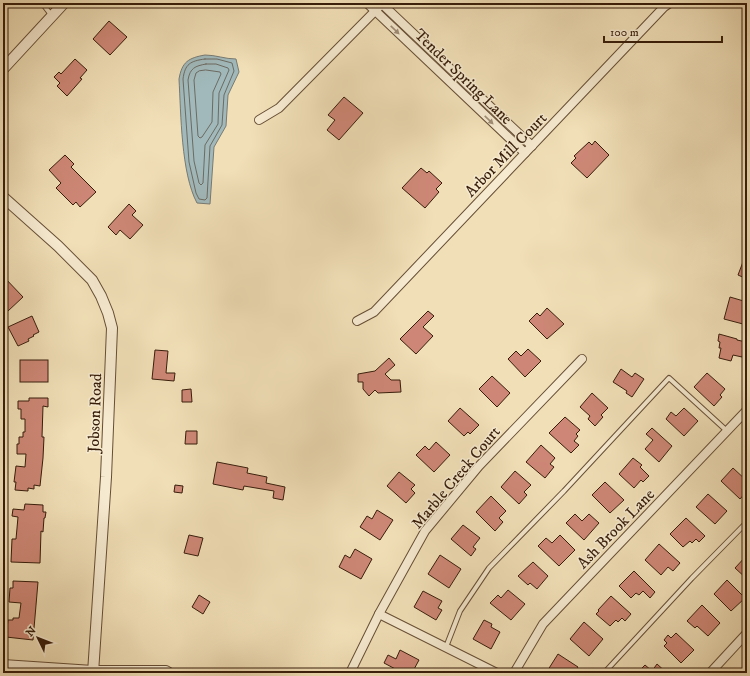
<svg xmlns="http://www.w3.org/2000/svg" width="750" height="676" viewBox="0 0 750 676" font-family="'IM FELL DW Pica',serif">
<rect width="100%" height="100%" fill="#f1dfb7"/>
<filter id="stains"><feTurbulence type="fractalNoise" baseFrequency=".005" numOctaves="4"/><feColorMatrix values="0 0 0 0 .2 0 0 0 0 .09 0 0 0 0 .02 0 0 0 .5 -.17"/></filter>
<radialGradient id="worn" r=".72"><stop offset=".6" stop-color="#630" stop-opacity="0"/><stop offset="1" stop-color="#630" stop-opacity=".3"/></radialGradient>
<path fill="#a1b9bb" stroke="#777b74" d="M205,55C216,55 225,59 236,59L239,72L228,95L226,126L214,147L210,204L197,203C181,173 181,114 179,79C182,62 188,58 205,55Z"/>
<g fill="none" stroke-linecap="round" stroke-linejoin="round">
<g stroke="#6c6b62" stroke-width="1">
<path d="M205,59H217L232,63L234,71L224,95L222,125L210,146L207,198L205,200L199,199L196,193L189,162L183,79C185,64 190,61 205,59Z"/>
<path d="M206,64H216L228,68L229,70L219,93L218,124L205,145L203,183L201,185L199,183L194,161L188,80C190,68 195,66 206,64Z"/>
<polygon points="206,70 220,72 221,74 213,92 212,122 202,137 200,138 198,136 194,80 196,73 199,71"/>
</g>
</g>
<g fill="#ce8776" stroke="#371d0a">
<polygon points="109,21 127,37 110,55 93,39"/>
<polygon points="75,59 87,70 80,78 82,79 67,96 57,86 60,83 54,77 59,72 61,74"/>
<polygon points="344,97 363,113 339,140 327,130 335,120 328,115"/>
<polygon points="595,141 609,155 587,178 571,163 576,158 574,156 589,142 592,145"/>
<polygon points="65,155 74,164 71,167 96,192 80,207 76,202 73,205 56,188 61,183 49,170"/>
<polygon points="421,168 427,173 429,171 442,183 436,189 439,192 425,208 402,188"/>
<polygon points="129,204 136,211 132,215 143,225 130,239 120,230 116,235 108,227"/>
<polygon points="746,254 747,254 747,279 738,275"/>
<polygon points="3,276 23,297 8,311 3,305"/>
<polygon points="730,297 747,302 747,318 745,318 743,324 724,319"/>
<polygon points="547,308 564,324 547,339 529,321 537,313 540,316"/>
<polygon points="428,311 434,316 423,327 433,336 416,354 400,339"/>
<polygon points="32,316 39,332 33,335 34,336 28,339 29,341 18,346 8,327"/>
<polygon points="719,334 737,339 737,340 746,342 742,357 733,355 731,361 719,358 721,348 719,348 720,342 718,341"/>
<polygon points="528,349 541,361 525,377 508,359 516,351 521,356"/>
<polygon points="155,350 168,351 166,373 175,373 174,381 152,379"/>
<polygon points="389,358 395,365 385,374 391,380 400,380 401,392 378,393 375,390 369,396 363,389 363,382 358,382 358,374 375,371"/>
<rect x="20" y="360" width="28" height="22"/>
<polygon points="621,369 632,377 635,373 644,379 632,397 626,393 627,391 613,382"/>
<polygon points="707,373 725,389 720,395 722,397 714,406 694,387"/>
<polygon points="492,376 510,393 497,407 479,389"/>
<polygon points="191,389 192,402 182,402 182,390"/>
<polygon points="592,393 608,408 601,415 603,417 595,426 588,419 590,416 580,407"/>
<polygon points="29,398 48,398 48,407 43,406 42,437 44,437 43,458 40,486 34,485 34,489 28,488 28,491 15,490 16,482 14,482 16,466 25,467 26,454 17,454 17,444 19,444 19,437 23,437 23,432 25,432 25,419 21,419 21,409 18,409 18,401 29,401"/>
<polygon points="460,408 479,425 470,434 468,432 464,436 448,421"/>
<polygon points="684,408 698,421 684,436 666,419 671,412 676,416"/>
<polygon points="565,417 580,430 576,434 578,436 574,441 579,445 571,453 549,433"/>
<polygon points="652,428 672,446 659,462 645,449 653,440 646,434"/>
<polygon points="186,431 197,431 197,444 185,444"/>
<polygon points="436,442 450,455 434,472 416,455 425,446 429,450"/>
<polygon points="541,445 555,458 550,464 554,467 545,478 526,462"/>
<polygon points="633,458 642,465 640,467 649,476 643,482 641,480 634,488 619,474"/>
<polygon points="217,462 248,468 247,473 267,477 266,483 285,487 283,500 273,498 274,491 244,486 243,490 213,484"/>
<polygon points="733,468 747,481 747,491 740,499 721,481"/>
<polygon points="515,471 531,485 524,492 527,495 519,504 501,487"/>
<polygon points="399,472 415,485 411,489 415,493 406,503 387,486"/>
<polygon points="605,482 624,500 610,513 592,495"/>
<polygon points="175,485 183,486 182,493 174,492"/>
<polygon points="708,494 727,511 715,524 696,507"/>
<polygon points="491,496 506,511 499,518 503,522 495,531 476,512"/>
<polygon points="25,504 43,505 43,512 46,512 45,518 44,518 43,532 41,531 40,563 11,562 12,539 16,539 18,517 12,516 13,509 24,510"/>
<polygon points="377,510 393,520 380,540 360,527 367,516 372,519"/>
<polygon points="575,514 582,521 589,514 599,523 584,540 566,523"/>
<polygon points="686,518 705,536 699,542 696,539 692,543 690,541 683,547 670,534"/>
<polygon points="463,525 480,538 473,547 476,549 471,556 451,539"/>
<polygon points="189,535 203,538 198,556 184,553"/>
<polygon points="560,535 575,550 559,566 538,546 546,538 552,543"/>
<polygon points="659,544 680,563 673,571 668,567 661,575 645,560"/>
<polygon points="355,549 372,559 361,579 339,567 345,555 350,558"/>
<polygon points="440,555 461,569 449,588 428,574"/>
<polygon points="747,555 747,579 735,568"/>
<polygon points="533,562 548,576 537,589 530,583 528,585 518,576"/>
<polygon points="634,571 655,592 650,598 643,591 639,595 636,593 631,598 619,586"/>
<polygon points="727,580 745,598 731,611 714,594"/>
<polygon points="13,581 38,582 33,640 6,637 8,620 13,620 13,618 19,618 21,603 9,602 10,588 13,588"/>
<polygon points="508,590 525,604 511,620 490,603 498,595 501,598"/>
<polygon points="423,591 442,601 438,608 442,610 436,620 414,607"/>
<polygon points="199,595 210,602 203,614 192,607"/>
<polygon points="611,596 631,614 625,621 622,618 618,622 616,620 610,626 596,614 599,611 598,610"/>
<polygon points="702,605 720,623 708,636 697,626 695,628 687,621"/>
<polygon points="484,620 492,624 491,627 500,632 491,649 473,639"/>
<polygon points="584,622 603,639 589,656 570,639"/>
<polygon points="676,633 694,650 681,663 664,646 667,643 664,640 668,635 671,638"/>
<polygon points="400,650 419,660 412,673 403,673 384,663 388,655 396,659"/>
<polygon points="558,654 578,667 574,673 546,673"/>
<polygon points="657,664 667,673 637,673 645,665 652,671"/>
</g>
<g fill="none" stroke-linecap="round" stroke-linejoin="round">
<g stroke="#664e35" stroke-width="6">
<g id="service">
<polyline points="42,3 52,16"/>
<polyline points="446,647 460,611 489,568 564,491 669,378 727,431"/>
<polyline points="604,673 692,578 747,522"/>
</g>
</g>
<g stroke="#664e35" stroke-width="10">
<g id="minor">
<polyline points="367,3 525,153"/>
<polyline points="381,3 532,146"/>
<polyline points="259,120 279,108 379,7"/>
<polyline points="357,321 374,312 664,7 670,3"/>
<polyline points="379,614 497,673"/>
<polyline points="3,664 93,670 166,670 171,673"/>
<polyline points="350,673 379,614 425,531 479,466 582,359"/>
<polyline points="514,673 543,624 747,410"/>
<polyline points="710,673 747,633"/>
</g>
</g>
<g stroke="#664e35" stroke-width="12">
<g id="tertiary">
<polyline points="3,69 64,3"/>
<polyline points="3,197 58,246 92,280 101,296 108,313 112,328 106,477 93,673"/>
</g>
</g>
<use href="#service" stroke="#f6ead0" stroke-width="4"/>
<use href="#minor" stroke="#f6ead0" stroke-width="8"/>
<use href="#tertiary" stroke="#f6ead0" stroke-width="10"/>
</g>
<defs><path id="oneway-solid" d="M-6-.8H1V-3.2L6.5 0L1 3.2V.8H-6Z"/></defs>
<g fill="#a08e77">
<use href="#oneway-solid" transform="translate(395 30) rotate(44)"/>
<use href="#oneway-solid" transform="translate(489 120) rotate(44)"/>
</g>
<g text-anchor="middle" stroke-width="3" stroke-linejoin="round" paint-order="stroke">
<g font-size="16" fill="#371d0a" stroke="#f6ead0">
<text transform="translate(464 76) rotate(44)" y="6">Tender Spring Lane</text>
<text transform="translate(505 154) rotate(-46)" y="6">Arbor Mill Court</text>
<text transform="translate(94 413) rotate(-88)" y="6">Jobson Road</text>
<text transform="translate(455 477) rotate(-50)" y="6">Marble Creek Court</text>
<text transform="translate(615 528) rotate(-46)" y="6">Ash Brook Lane</text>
</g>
</g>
<rect width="750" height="676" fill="none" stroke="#f1dfb7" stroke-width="16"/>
<rect x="4" y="4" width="742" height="668" fill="none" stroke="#371d0a" stroke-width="2"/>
<rect x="8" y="8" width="734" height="660" fill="none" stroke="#371d0a"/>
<g transform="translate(38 638) rotate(313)" stroke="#f6ead0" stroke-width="3" paint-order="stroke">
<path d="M0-3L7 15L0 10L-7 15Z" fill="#371d0a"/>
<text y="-6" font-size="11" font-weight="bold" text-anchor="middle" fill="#371d0a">N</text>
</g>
<path d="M604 36v6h118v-6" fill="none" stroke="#371d0a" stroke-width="2"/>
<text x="610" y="36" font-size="12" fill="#371d0a" stroke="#f6ead0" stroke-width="3" paint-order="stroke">100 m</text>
<rect width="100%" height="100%" filter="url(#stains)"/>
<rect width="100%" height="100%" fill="url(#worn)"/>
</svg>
